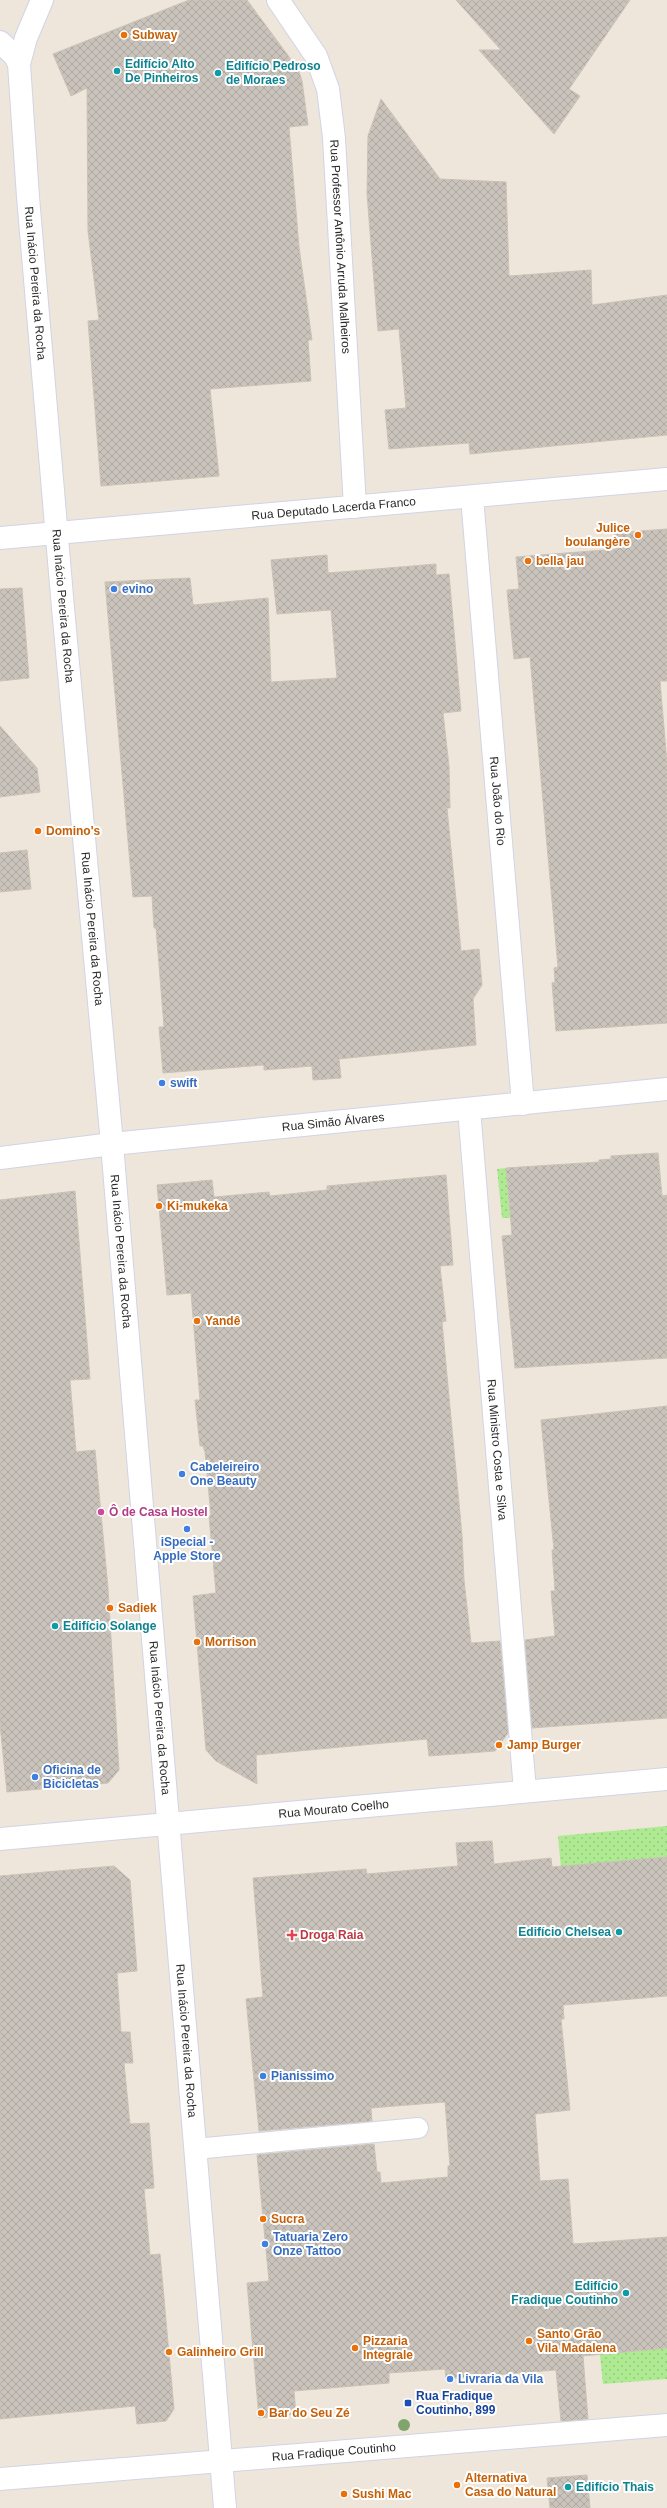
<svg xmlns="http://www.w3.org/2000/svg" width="667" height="2508" viewBox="0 0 667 2508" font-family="Helvetica,sans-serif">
<defs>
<pattern id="garden-dots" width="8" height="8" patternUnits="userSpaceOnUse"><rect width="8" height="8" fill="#aeea92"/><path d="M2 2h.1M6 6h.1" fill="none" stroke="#96c97e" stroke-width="1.8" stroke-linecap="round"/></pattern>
<pattern id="building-cross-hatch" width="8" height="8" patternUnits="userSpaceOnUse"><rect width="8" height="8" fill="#c9c3bb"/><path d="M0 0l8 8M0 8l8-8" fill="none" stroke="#ada8a1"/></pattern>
</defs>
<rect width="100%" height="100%" fill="#eee6db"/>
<g fill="url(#garden-dots)">
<polygon points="506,1168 510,1218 502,1218 497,1169"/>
<polygon points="667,1826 667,1857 563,1890 558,1836"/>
<polygon points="620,2344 626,2352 667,2348 667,2379 603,2384 599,2346"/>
</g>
<g fill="url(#building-cross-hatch)" stroke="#cac3b5">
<polygon points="189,0 247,0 298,69 302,81 308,125 289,127 299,247 312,340 308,340 311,381 210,389 219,476 101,486 88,321 99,320 88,231 87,88 71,96 53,54"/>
<polygon points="456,0 630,0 569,89 580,96 554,134 479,50 501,50"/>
<polygon points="381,99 440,179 506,182 509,276 591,270 592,305 667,295 667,435 470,454 469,443 389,449 385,410 406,408 399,329 378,331 367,194 368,136"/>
<polygon points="667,529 667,681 660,681 667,763 667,1023 556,1031 552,983 555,982 554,968 558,967 530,657 514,659 507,590 519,589 516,557 616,549 615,533"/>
<polygon points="327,555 328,573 436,564 436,575 449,574 461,711 443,713 449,766 450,808 447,808 461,951 479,949 482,985 473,999 476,1045 339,1059 341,1078 313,1080 312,1066 264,1070 264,1065 163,1073 159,1027 164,1027 156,928 154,928 152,896 133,897 105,582 190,578 193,605 268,598 271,682 337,678 331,610 277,614 271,560"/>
<polygon points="22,588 29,678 0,681 0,589"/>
<polygon points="0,726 37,768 40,792 0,797"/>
<polygon points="27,850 31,889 0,892 0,853"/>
<polygon points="658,1153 662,1196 667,1195 667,1358 515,1368 502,1236 512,1235 506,1168 599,1162 599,1160 611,1159 611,1156"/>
<polygon points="446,1175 453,1265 440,1266 446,1321 442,1322 462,1535 464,1580 471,1643 500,1641 508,1733 495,1751 429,1756 427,1739 256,1755 257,1784 216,1761 206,1750 193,1596 216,1593 209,1516 211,1516 205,1452 203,1446 200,1446 195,1400 200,1400 191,1293 167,1295 157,1185 212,1180 214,1197 269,1192 270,1196 327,1190 327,1186"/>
<polygon points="75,1191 90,1379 70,1380 76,1452 95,1450 108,1588 119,1770 108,1783 7,1792 0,1725 0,1200"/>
<polygon points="667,1406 667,1718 532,1728 525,1640 555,1636 551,1591 555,1591 552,1550 554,1550 541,1420"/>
<polygon points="492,1841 494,1864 551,1858 552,1867 667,1857 667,1996 563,2005 564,2019 561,2019 570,2110 535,2114 540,2181 568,2179 573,2244 667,2237 667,2348 583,2356 588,2419 561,2421 556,2370 446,2379 445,2369 389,2373 389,2383 294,2391 296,2414 259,2418 247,2283 269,2281 257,2155 374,2144 377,2172 380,2172 381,2183 448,2177 448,2166 450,2166 445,2102 371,2108 372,2121 259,2131 246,1999 263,1997 253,1878 366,1869 367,1874 458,1866 456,1843"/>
<polygon points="114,1866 130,1880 137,1971 117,1973 121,2032 130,2032 133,2063 124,2063 130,2124 149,2123 154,2188 144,2189 150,2255 160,2254 174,2409 166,2421 137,2424 135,2406 0,2419 0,1876"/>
<polygon points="587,2475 590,2508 550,2508 547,2478"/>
</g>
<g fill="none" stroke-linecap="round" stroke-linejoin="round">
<g stroke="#d0d4e5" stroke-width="22">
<polyline id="service" points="195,2149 418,2128"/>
</g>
<g stroke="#d0d4e5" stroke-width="24">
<g id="minor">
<path id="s1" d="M278,0L316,56L328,89L334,138L355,507"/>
<polyline points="0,42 15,56 19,64"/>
<path id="s2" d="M472,497L523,1104"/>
<path id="s3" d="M0,538L667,479"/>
<path id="s4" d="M469,1109L525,1791"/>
<path id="s5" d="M0,1158L112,1144L667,1089"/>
<path id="s6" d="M0,1839L667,1779"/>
<path id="s7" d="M0,2479L667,2425"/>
</g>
</g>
<g stroke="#d0d4e5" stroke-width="24">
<g id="tertiary">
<path id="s8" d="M42,0L26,38L19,64L28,197L63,608L112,1144L225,2508"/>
</g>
</g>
<use href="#service" stroke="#fff" stroke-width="20"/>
<use href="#minor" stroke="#fff" stroke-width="22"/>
<use href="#tertiary" stroke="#fff" stroke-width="22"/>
</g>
<circle fill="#7fa56d" cx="404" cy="2425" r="6"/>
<g fill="#e8710a" stroke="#fff" stroke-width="1.5">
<circle cx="124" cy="35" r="4"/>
<circle cx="638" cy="535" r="4"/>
<circle cx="528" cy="561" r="4"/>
<circle cx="38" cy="831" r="4"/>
<circle cx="159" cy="1206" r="4"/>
<circle cx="197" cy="1321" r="4"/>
<circle cx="110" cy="1608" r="4"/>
<circle cx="197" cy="1642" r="4"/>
<circle cx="499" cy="1745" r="4"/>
<circle cx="263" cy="2219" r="4"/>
<circle cx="529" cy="2341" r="4"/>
<circle cx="355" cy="2348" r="4"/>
<circle cx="169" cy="2352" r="4"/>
<circle cx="261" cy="2413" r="4"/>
<circle cx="457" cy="2485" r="4"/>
<circle cx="344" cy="2494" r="4"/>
</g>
<g fill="#0f9aa8" stroke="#fff" stroke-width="1.5">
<circle cx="117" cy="71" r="4"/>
<circle cx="218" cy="73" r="4"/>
<circle cx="55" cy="1626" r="4"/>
<circle cx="619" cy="1932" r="4"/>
<circle cx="626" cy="2293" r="4"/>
<circle cx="568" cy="2487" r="4"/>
</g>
<g fill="#3f7fe0" stroke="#fff" stroke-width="1.5">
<circle cx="114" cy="589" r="4"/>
<circle cx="162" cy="1083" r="4"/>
<circle cx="182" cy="1474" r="4"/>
<circle cx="187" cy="1529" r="4"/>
<circle cx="35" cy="1777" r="4"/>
<circle cx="263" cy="2076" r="4"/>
<circle cx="265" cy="2244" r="4"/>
<circle cx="450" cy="2379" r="4"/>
</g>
<circle fill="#d1479c" stroke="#fff" stroke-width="1.5" cx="101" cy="1512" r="4"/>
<path fill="#e0444e" stroke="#fff" stroke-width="1.5" d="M290 1929h4v4h4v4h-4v4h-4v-4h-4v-4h4z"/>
<rect fill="#1a4fb4" stroke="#fff" stroke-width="1.5" x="404" y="2399" width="8" height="8" rx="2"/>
<g text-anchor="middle" stroke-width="4" stroke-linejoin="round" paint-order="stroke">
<g font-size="12" font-weight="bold" fill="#c56008" stroke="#fff" text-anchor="start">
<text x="132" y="39">Subway</text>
<text x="630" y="532" text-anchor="end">Julice<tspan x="630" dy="14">boulangère</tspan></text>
<text x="536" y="565">bella jau</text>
<text x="46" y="835">Domino's</text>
<text x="167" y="1210">Ki-mukeka</text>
<text x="205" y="1325">Yandê</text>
<text x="118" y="1612">Sadiek</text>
<text x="205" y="1646">Morrison</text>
<text x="507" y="1749">Jamp Burger</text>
<text x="271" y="2223">Sucra</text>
<text x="537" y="2338">Santo Grão<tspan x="537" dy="14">Vila Madalena</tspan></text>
<text x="363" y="2345">Pizzaria<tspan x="363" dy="14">Integrale</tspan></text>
<text x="177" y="2356">Galinheiro Grill</text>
<text x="269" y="2417">Bar do Seu Zé</text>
<text x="465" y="2482">Alternativa<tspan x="465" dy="14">Casa do Natural</tspan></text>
<text x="352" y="2498">Sushi Mac</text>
</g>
<g font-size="12" font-weight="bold" fill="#0d838f" stroke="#fff" text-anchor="start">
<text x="125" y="68">Edifício Alto<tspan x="125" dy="14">De Pinheiros</tspan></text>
<text x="226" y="70">Edifício Pedroso<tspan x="226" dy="14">de Moraes</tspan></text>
<text x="63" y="1630">Edifício Solange</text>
<text x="611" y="1936" text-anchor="end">Edifício Chelsea</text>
<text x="618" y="2290" text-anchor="end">Edifício<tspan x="618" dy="14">Fradique Coutinho</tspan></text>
<text x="576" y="2491">Edifício Thais</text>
</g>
<g font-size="12" fill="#2b2b2b" stroke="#fff">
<text dy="4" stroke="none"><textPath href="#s1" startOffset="261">Rua Professor Antônio Arruda Malheiros</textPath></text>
<text dy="4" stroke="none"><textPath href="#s8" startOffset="288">Rua Inácio Pereira da Rocha</textPath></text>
<text dy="4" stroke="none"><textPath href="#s3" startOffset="335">Rua Deputado Lacerda Franco</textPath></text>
<text dy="4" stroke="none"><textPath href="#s8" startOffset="612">Rua Inácio Pereira da Rocha</textPath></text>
<text dy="4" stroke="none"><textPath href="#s2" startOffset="305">Rua João do Rio</textPath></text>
<text dy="4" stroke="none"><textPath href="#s8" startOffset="936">Rua Inácio Pereira da Rocha</textPath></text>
<text dy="4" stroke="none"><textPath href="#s5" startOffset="335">Rua Simão Álvares</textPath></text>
<text dy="4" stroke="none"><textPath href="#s8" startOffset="1260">Rua Inácio Pereira da Rocha</textPath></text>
<text dy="4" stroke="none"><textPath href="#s4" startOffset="342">Rua Ministro Costa e Silva</textPath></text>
<text dy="4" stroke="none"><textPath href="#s8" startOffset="1728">Rua Inácio Pereira da Rocha</textPath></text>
<text dy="4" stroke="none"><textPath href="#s6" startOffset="335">Rua Mourato Coelho</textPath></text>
<text dy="4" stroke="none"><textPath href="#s8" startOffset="2052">Rua Inácio Pereira da Rocha</textPath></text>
<text dy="4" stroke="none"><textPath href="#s7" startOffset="335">Rua Fradique Coutinho</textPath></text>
</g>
<g font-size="12" font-weight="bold" fill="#366cbe" stroke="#fff" text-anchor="start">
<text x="122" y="593">evino</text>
<text x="170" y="1087">swift</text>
<text x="190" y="1471">Cabeleireiro<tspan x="190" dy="14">One Beauty</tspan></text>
<text x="187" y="1546" text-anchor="middle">iSpecial -<tspan x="187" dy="14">Apple Store</tspan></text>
<text x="43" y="1774">Oficina de<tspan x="43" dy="14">Bicicletas</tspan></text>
<text x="271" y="2080">Pianissimo</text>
<text x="273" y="2241">Tatuaria Zero<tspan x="273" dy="14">Onze Tattoo</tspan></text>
<text x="458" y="2383">Livraria da Vila</text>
</g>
<g font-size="12" font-weight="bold" fill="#b23c85" stroke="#fff" text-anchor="start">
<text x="109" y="1516">Ô de Casa Hostel</text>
</g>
<g font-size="12" font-weight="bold" fill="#be3a42" stroke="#fff" text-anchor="start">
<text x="300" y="1939">Droga Raia</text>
</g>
<g font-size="12" font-weight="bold" fill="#164399" stroke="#fff" text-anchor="start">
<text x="416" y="2400">Rua Fradique<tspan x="416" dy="14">Coutinho, 899</tspan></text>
</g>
</g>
</svg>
